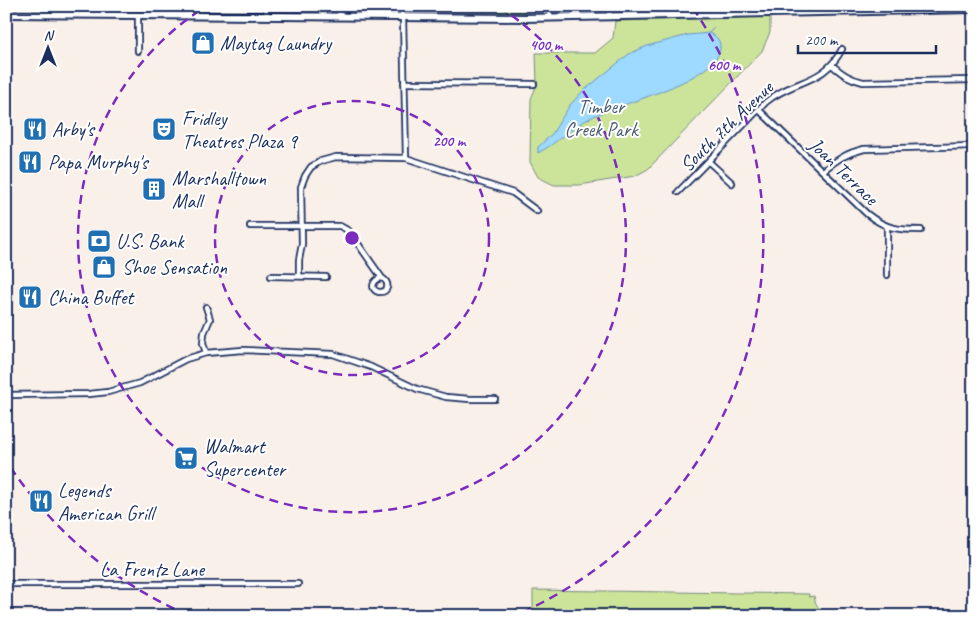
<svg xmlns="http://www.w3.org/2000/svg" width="980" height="622" viewBox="0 0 980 622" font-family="Caveat,sans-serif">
<rect width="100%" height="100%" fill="#faf0ea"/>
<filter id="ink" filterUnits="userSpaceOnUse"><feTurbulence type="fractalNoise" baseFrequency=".02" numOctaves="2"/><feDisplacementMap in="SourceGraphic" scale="10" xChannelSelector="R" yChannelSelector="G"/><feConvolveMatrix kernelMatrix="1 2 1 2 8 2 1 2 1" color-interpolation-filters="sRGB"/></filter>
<g filter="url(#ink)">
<polygon fill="#f4ded1" points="401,6 483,6 484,17 403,17"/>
<g fill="#cce49a" stroke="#748a7c">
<polygon points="483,6 524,6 525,18 484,17"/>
<polygon points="770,17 770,32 762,51 648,169 635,176 579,185 554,185 538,177 530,162 531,99 537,84 536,53 595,53 613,38 615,21"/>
<path d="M533,590L809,594V597L814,596C815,608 823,612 833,616H533Z"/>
</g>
<path fill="#9ed9ff" stroke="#6a95bf" d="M709,33C715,35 720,39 720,46C723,79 616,105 592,117C572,127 557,143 538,153V147L552,134L570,105L582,92L629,54L647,46L688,35Z"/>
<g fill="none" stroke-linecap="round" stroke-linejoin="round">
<polyline stroke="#6a95bf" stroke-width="1" points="709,33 714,27"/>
<g stroke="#1b2f5e" stroke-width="8">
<g id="street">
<polyline points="266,6 267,16"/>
<polyline points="338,6 340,16"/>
<polyline points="401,6 403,17 406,158"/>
<polyline points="550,6 550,18"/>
<polyline points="609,16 610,6"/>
<polyline points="138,51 138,16"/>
<path d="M832,65C842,74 850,79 863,82L974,80"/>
<polyline points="404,83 534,84"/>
<path d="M759,110L867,214C886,229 898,230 921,230"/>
<polyline points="709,162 732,183"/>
<path d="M823,171C836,160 847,153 864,149L974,146"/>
<path d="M678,192L766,102C793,79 824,85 842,49"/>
<path d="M250,226H340L349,231L382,278C390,282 389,293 379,292C369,290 373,279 382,278"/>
<polyline points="887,227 887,275"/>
<polyline points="271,276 326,277"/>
<polyline points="299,276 299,260 302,244 301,187 305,176 311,167 321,161 336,157 406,158 513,193 537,211"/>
<polyline points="206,353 203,343 204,333 210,319 206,307"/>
<polyline points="6,395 89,394 108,392 140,383 186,359 206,353 243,350 333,354 371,367 417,389 446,397 470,399 495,399"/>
<polyline points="6,584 298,584"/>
</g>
</g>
<g stroke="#1b2f5e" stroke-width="10">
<polyline id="secondary" points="6,14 525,18 974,9"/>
</g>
<use href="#street" stroke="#fff" stroke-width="4.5"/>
<use href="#secondary" stroke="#fff" stroke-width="6"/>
</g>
</g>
<g fill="none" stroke="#7b2cbf" stroke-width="2.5" stroke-dasharray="9 6">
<circle cx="352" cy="238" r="137"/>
<path d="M499 7A274 274 0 1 1 205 7"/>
<path d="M188 615A411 411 0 0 1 7 462M693 8A411 411 0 0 1 516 615"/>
</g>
<defs>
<g id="shop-square" transform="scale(1.25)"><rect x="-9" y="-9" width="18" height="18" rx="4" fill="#1f6fb2" stroke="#fff"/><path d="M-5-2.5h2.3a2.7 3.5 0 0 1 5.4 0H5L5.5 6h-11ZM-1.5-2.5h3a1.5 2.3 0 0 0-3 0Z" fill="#fff"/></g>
<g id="restaurant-square" transform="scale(1.25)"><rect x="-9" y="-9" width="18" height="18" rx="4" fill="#1f6fb2" stroke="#fff"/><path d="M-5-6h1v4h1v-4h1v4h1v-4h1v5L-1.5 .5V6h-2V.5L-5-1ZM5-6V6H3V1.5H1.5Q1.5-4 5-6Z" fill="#fff"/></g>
<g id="theatre-square" transform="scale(1.25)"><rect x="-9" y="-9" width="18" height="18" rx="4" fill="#1f6fb2" stroke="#fff"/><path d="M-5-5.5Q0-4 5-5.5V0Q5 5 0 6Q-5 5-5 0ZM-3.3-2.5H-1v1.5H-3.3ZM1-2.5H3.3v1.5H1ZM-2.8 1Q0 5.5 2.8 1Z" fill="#fff"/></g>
<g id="building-square" transform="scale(1.25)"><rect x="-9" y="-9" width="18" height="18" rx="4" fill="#1f6fb2" stroke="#fff"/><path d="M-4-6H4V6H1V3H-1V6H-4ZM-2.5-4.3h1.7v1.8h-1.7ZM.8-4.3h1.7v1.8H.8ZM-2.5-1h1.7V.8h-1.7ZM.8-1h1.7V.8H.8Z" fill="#fff"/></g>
<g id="bank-square" transform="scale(1.25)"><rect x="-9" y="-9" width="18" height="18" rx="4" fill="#1f6fb2" stroke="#fff"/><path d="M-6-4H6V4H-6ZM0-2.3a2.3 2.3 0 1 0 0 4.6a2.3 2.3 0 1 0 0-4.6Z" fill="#fff"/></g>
<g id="supermarket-square" transform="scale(1.25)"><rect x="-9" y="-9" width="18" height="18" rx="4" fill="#1f6fb2" stroke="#fff"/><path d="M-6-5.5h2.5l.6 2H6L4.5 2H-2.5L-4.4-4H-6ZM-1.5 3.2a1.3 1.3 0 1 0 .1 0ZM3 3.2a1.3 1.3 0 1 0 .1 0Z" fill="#fff"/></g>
</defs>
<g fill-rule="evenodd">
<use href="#shop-square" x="203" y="43"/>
<use href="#restaurant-square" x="35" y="129"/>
<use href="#theatre-square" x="164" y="129"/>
<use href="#restaurant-square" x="30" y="162"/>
<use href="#building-square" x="154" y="189"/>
<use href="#bank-square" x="99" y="241"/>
<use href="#shop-square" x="104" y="267"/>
<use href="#restaurant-square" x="30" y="297"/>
<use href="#supermarket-square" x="186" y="458"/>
<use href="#restaurant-square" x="41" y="501"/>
</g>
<g text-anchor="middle" stroke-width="4" stroke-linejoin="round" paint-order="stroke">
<g font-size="20" fill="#1b2f5e" stroke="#fff" text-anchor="start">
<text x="220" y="50">Maytag Laundry</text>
<text x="182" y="125">Fridley<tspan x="182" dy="23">Theatres Plaza 9</tspan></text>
<text x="52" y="136">Arby's</text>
<text x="48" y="169">Papa Murphy's</text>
<text x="172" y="185">Marshalltown<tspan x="172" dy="23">Mall</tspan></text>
<text x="116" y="248">U.S. Bank</text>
<text x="122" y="274">Shoe Sensation</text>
<text x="48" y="304">China Buffet</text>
<text x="204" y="453">Walmart<tspan x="204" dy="23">Supercenter</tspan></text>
<text x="58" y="497">Legends<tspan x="58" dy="23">American Grill</tspan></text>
</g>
<g font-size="20" fill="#475c6d" stroke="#fff">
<text x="601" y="113">Timber<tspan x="601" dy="23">Creek Park</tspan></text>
</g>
<g font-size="20" fill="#1b2f5e" stroke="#fff">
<text transform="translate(726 126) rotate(-44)" y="7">South 7th Avenue</text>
<text transform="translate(844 171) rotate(44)" y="7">Joan Terrace</text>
<text x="152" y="576">La Frentz Lane</text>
</g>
</g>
<circle cx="352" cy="238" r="8" fill="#7b2cbf" stroke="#fff" stroke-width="2.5"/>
<g font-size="15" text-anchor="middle" font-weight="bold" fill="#7b2cbf" stroke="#fff" stroke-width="4" stroke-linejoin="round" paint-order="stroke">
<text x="546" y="50">400 m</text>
<text x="724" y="70">600 m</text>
<text x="449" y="146">200 m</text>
</g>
<rect width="980" height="622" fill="none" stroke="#fff" stroke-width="25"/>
<rect x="12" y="12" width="955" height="597" fill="none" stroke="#1b2f5e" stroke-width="2" filter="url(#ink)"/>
<g transform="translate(48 48)" stroke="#ffffff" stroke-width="4" paint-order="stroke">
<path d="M0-4L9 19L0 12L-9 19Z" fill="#1b2f5e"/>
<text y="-8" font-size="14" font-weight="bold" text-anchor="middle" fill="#1b2f5e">N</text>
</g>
<path d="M798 45v8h138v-8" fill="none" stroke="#1b2f5e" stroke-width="2.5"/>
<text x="805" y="45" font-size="15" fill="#1b2f5e" stroke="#ffffff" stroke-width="4" paint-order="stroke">200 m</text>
</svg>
